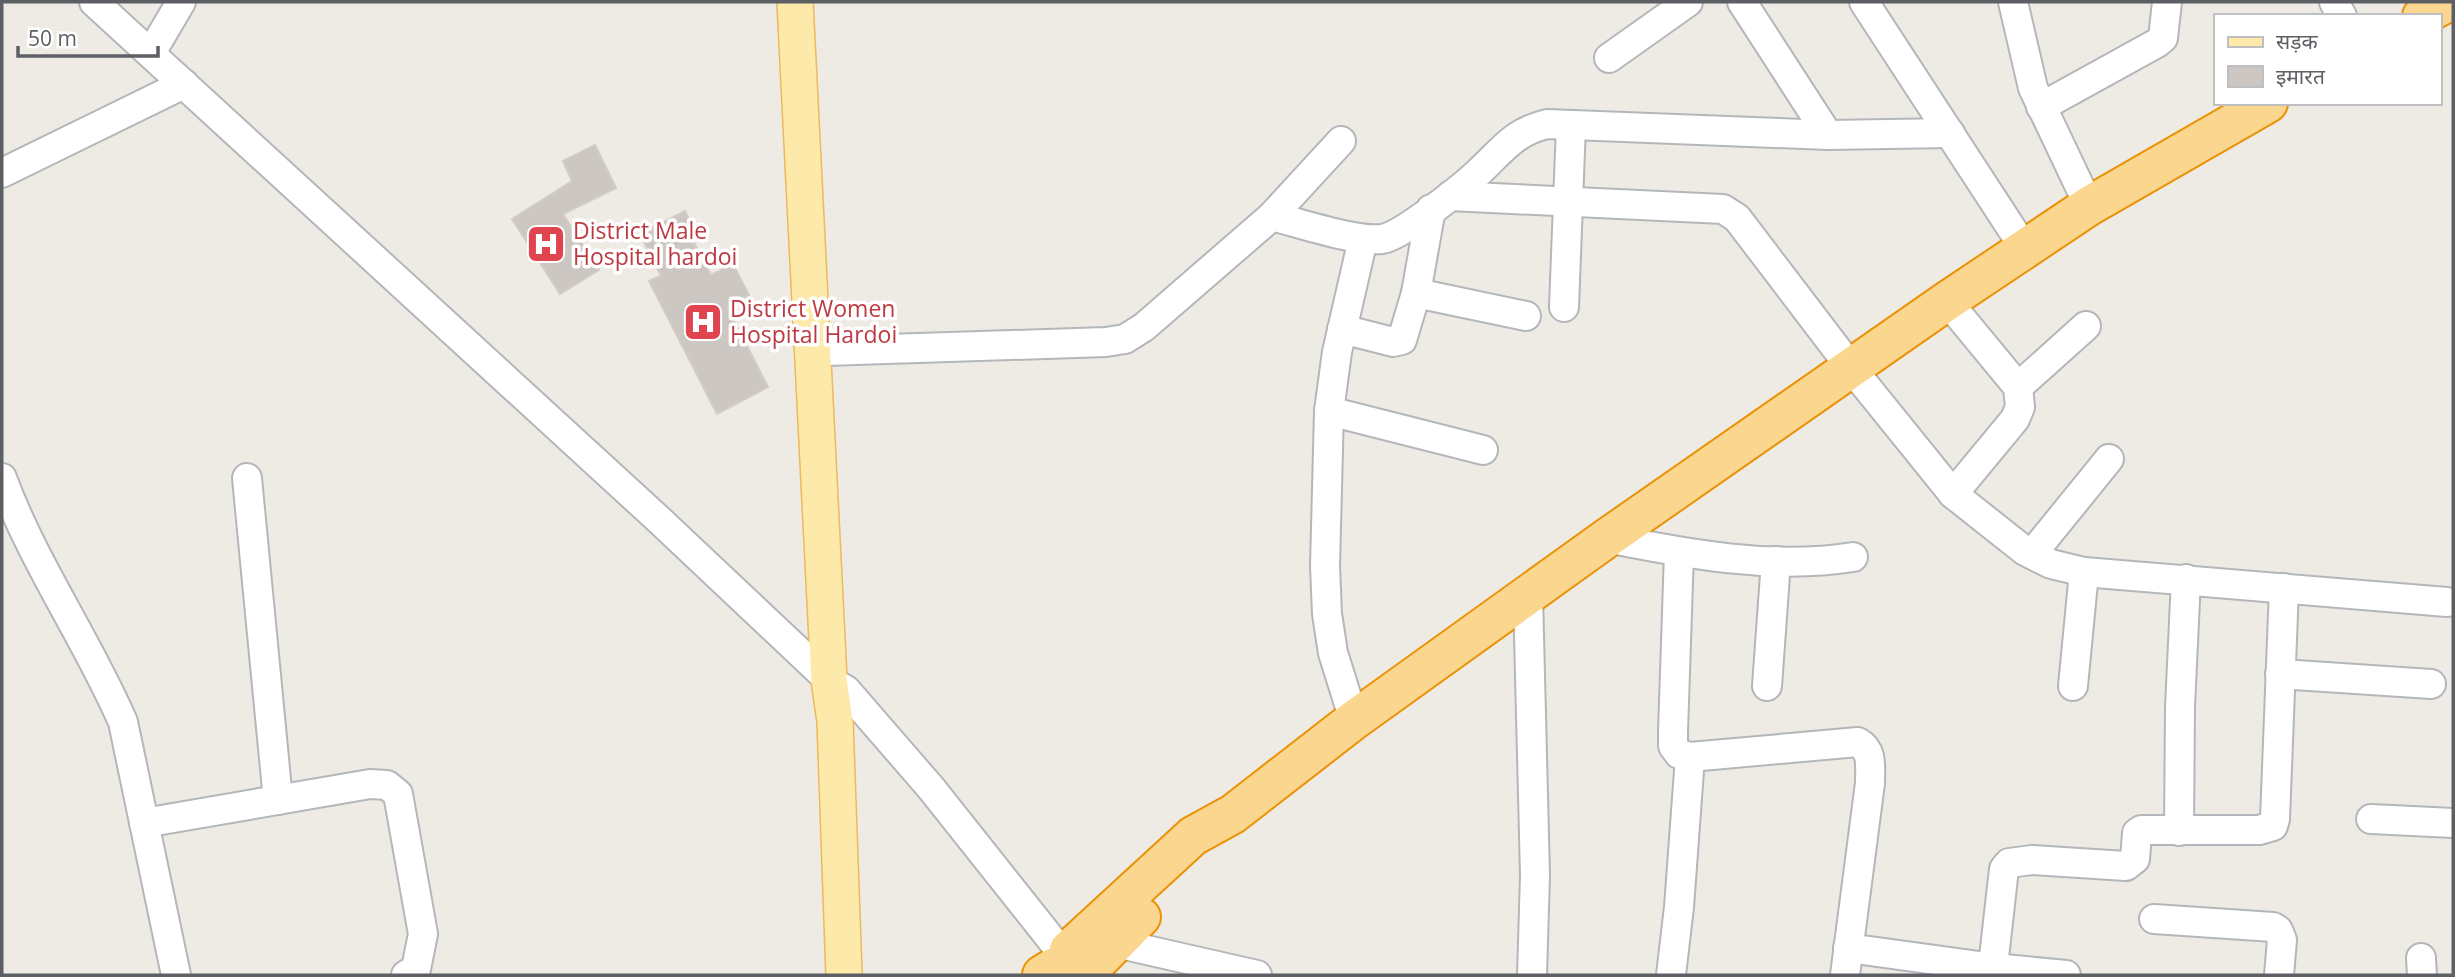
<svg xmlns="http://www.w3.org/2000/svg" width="2455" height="977" viewBox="0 0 2455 977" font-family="'Open Sans','Noto Sans Devanagari',sans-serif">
<rect width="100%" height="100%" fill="#eeebe4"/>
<g fill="#ccc7c3" stroke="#d2ccc2" stroke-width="2">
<polygon points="595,145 616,188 563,214 599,270 560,294 512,219 572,181 563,161"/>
<polygon points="685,211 696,234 691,237 711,275 733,264 749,295 727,307 768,387 717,414 649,281 661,276 640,234"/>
</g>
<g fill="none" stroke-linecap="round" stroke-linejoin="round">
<g stroke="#b4b7ba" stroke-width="32">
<g id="minor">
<polyline points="94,2 656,517 829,680 846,690 931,788 1062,953"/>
<polyline points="1742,2 1828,135"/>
<polyline points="1864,2 2025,249"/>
<polyline points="2013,2 2033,88 2089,206"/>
<polyline points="2334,2 2342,16"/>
<polyline points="151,53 181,2"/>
<polyline points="1609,58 1688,2"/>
<polyline points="2041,107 2157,43 2163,38 2167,2"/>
<polyline points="2,173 184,84"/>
<polyline points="1450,196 1723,209 1737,218 1852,369 1953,494 2025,551 2051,564 2084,572 2447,602"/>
<path d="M1272,216C1299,223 1356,242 1382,239C1402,236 1466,185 1482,169C1505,147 1515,132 1547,124L1828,135L1950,133"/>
<polyline points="1416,293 1526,316"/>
<polyline points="1947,301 2018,387 2020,407 2015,419 1953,494"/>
<polyline points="1564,307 1571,125"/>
<polyline points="1342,329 1393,342 1402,340 1416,293 1431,209"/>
<polyline points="826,351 1106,342 1125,339 1144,327 1272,216 1341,141"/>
<polyline points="2018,387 2086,326"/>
<polyline points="1329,411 1483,450"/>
<path d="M2,478C33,563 87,639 123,722L176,975"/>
<polyline points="247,478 278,800"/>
<path d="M1607,538C1687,554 1772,570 1853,557"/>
<path d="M1679,552L1673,732V746L1679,754L1690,757L1858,742C1873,750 1870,767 1870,783L1845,975"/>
<polyline points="2032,554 2109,459"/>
<polyline points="1528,595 1535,875 1532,975"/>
<polyline points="2280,674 2431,684"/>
<polyline points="1767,686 1776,561"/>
<polyline points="2073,686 2084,572"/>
<polyline points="1354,720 1333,653 1327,614 1325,566 1329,411 1337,352 1363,239"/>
<polyline points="2371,819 2453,823"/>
<polyline points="144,823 370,784 387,785 398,794 423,934 416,969 406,975"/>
<polyline points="2179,831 2180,707 2186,579"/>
<polyline points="2154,919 2273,927 2278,930 2282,940 2279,975"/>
<polyline points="1116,943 1257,975"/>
<polyline points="1848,948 1994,968 2066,975"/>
<polyline points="2421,958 2422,975"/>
<polyline points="1671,975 1679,907 1690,757"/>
<polyline points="1992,975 2004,869 2009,863 2032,860 2126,866 2135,859 2137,833 2141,830 2259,830 2273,826 2275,819 2284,588"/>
</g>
</g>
<g stroke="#edb95d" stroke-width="38">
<polyline id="major" points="795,2 829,680 835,721 844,975"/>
</g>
<g stroke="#eb9106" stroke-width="42">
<g id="highway">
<polyline points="2422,16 2448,2"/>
<polyline points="1069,950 1193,836 1233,814 1354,720 1607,538 1947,301 2089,206 2268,103"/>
<polyline points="1089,970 1141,917"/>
<polyline points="1042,975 1055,967"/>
</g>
</g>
<use href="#minor" stroke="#fff" stroke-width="28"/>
<use href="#major" stroke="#fde9aa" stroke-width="35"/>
<use href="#highway" stroke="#fad68e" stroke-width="38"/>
</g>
<defs>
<g id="hospital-square" transform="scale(2.0125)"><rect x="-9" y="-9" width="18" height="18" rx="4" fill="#e0444e" stroke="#fff"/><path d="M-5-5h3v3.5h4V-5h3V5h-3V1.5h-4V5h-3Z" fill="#fff"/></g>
</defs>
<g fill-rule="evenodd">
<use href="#hospital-square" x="546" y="244"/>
<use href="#hospital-square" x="703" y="322"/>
</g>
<g text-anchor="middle" stroke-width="7" stroke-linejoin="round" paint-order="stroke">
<g font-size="23" fill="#be3a42" stroke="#fff" text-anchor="start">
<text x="573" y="239">District Male<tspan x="573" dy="26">Hospital hardoi</tspan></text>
<text x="730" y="317">District Women<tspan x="730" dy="26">Hospital Hardoi</tspan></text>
</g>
</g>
<rect width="2455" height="977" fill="none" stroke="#5c6064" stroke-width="7"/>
<rect x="2214" y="14" width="228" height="91" fill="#ffffff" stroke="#bebfc1" stroke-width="2"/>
<rect x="2228" y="37" width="35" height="10" fill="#fde9aa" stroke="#bebfc1" stroke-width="2"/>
<text x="2276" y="49" font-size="21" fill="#5c6064">सड़क</text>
<rect x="2228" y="66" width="35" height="21" fill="#ccc7c3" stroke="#bebfc1" stroke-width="2"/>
<text x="2276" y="84" font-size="21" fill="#5c6064">इमारत</text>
<path d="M18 46v10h140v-10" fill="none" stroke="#5c6064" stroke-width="3.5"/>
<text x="28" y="46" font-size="21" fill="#5c6064" stroke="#ffffff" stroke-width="5" paint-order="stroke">50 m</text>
</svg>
